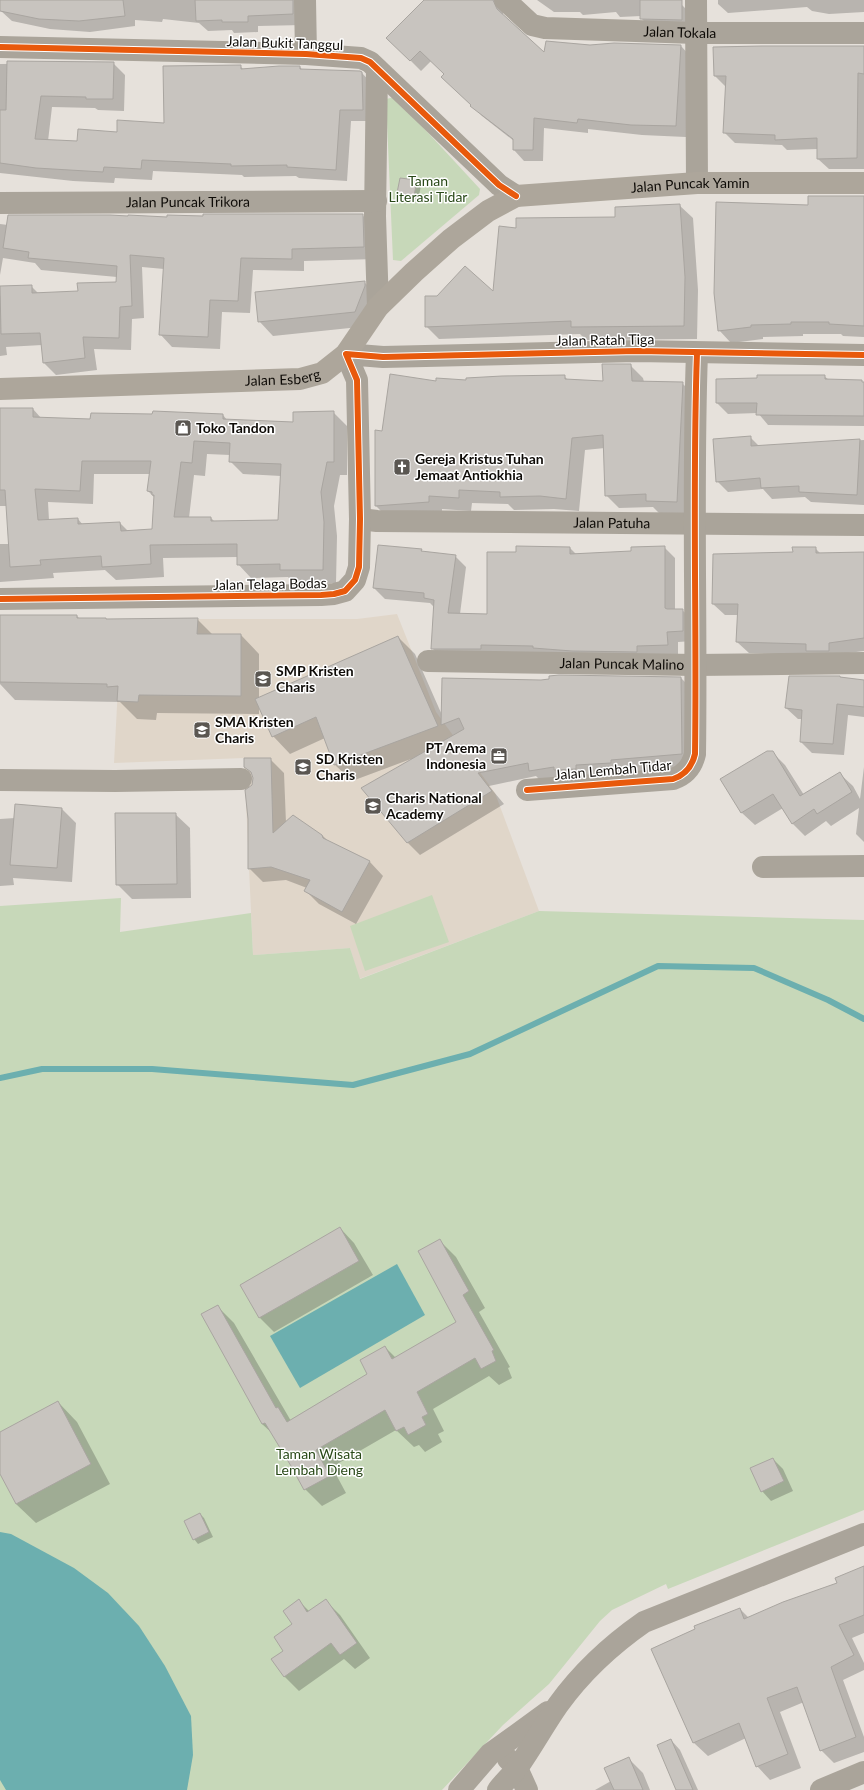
<svg xmlns="http://www.w3.org/2000/svg" width="864" height="1790" viewBox="0 0 864 1790" font-family="Lato,sans-serif">
<rect width="100%" height="100%" fill="#e6e1db"/>
<polygon fill="#e0d6c9" points="397,614 436,712 495,793 539,911 359,979 350,948 253,955 244,758 114,763 118,687 107,687 111,619 357,619"/>
<g fill="#c7d8b9">
<polygon points="395,97 480,189 479,195 401,261 393,260 386,99"/>
<polygon points="432,895 449,942 365,971 350,926"/>
<polygon points="121,898 120,932 251,913 253,955 350,948 360,979 539,911 864,920 864,1510 668,1589 666,1584 612,1610 600,1621 549,1684 503,1725 442,1790 0,1790 0,906"/>
</g>
<g fill="#6cafaf">
<polygon points="397,1264 425,1315 300,1388 270,1336"/>
<polygon points="0,1532 11,1534 74,1568 108,1593 139,1626 165,1666 191,1716 193,1755 187,1790 6,1790 0,1780"/>
</g>
<g fill="#0003" fill-rule="evenodd">
<polygon points="4,0 305,0 303,25 258,26 258,32 234,33 232,30 208,31 199,23 163,19 162,22 135,20 135,26 90,32 50,29 12,21 1,11"/>
<polygon points="425,0 494,0 503,9 503,16 545,54 590,46 681,46 691,57 686,137 642,135 588,129 588,133 544,128 543,161 524,161 514,150 514,141 482,116 432,60 421,71 388,38"/>
<polygon points="537,0 682,0 681,4 692,15 692,30 652,29 641,18 641,16 620,17 616,12 583,15 580,12 554,12"/>
<polygon points="718,0 864,0 864,12 829,14 812,11 807,7 728,13 718,4"/>
<polygon points="864,47 864,169 829,169 818,159 818,149 787,150 782,145 735,143 724,132 726,87 715,76"/>
<polygon points="113,63 125,75 124,111 98,110 95,108 52,107 48,141 78,142 165,124 240,66 244,70 300,67 303,71 362,73 373,85 374,121 351,121 347,181 299,178 296,176 244,177 242,175 153,171 152,180 115,178 114,183 73,181 0,173 0,64"/>
<polygon points="416,181 421,186 418,200 403,197 398,192"/>
<polygon points="864,196 864,337 843,336 841,334 803,334 803,336 763,337 763,339 731,343 719,330 809,206"/>
<polygon points="679,205 693,218 698,290 697,339 586,340 580,334 439,339 426,326 494,293 517,229 616,218"/>
<polygon points="362,215 375,227 376,259 304,261 304,271 253,270 250,313 222,312 220,349 172,347 160,334 164,269 142,267 144,318 132,319 131,350 94,349 97,370 56,375 44,363 42,345 6,347 7,355 0,356 0,296 31,286 39,294 79,292 117,283 117,277 41,270 35,263 3,258 0,275 0,224 8,225 204,217"/>
<polygon points="364,282 379,296 369,326 273,336 259,321"/>
<polygon points="630,365 643,378 644,382 682,383 695,396 690,515 660,514 653,507 619,508 606,495 605,448 585,450 579,511 554,509 514,510 508,504 472,503 471,511 442,509 442,515 388,518 376,506 383,432 437,382 564,376 568,380 604,382"/>
<polygon points="824,376 829,380 861,381 864,383 864,426 768,425 758,413 728,414 717,403"/>
<path d="M0,409H33L41,418L91,420L223,415L227,420L294,423L333,412L347,426V475H340L334,506L337,536L336,583H294L288,577L251,578L238,564V557L163,558L164,577L116,580L105,570L53,573L54,578L0,582V544H10L7,506H0ZM207,454L230,455V461L243,474L281,476L279,521L215,522L211,518H189L194,475L205,476ZM94,474H150L148,491L155,498L153,530L128,531L120,523L83,525L78,519L49,520L48,502L93,504Z"/>
<polygon points="750,437 759,446 864,440 864,505 811,502 805,497 772,499 763,489 728,492 717,481"/>
<polygon points="664,547 675,558 675,610 682,610 693,620 693,641 678,642 678,655 443,659 432,648 435,608 430,603 385,599 374,588 421,550 424,553 455,556 466,567 460,614 488,615 517,553 570,548 576,554 632,552"/>
<polygon points="815,548 821,554 864,552 864,651 840,654 811,655 749,653 737,642 738,615 725,615 713,604 794,553"/>
<polygon points="0,616 77,616 80,619 107,620 197,619 213,635 241,635 259,654 259,698 398,637 415,654 442,715 541,681 681,678 694,691 695,767 543,783 536,776 489,786 504,804 420,855 407,842 411,759 352,781 334,764 325,738 290,754 273,736 259,706 259,714 157,713 156,720 137,719 120,702 15,700 0,684"/>
<polygon points="789,677 840,677 864,681 864,717 848,715 844,755 812,753 801,742 803,719 798,719 786,708"/>
<polygon points="772,752 785,765 804,795 840,774 853,786 860,799 864,767 864,842 856,834 859,808 831,826 826,821 805,836 792,823 783,808 755,825 742,813 722,779"/>
<polygon points="270,759 284,773 286,823 322,835 328,841 370,862 383,876 356,924 319,904 306,891 307,888 286,880 263,882 249,868 253,775 245,767"/>
<polygon points="62,809 76,823 72,882 13,878 14,885 0,886 0,819 15,818"/>
<polygon points="175,814 190,828 191,898 132,899 117,884"/>
<polygon points="340,1228 354,1243 373,1275 274,1332 260,1318 241,1285"/>
<polygon points="439,1240 456,1257 485,1308 479,1312 510,1367 508,1368 512,1378 499,1385 489,1376 433,1409 444,1431 438,1434 442,1442 425,1452 419,1445 414,1447 396,1430 332,1467 346,1493 322,1506 305,1489 273,1434 262,1424 217,1306 234,1323 291,1421 369,1375 385,1347 396,1358 457,1322"/>
<polygon points="58,1402 77,1422 110,1484 36,1523 16,1504 0,1472 0,1433"/>
<polygon points="773,1459 783,1469 793,1491 771,1501 762,1491"/>
<polygon points="200,1514 204,1518 213,1537 198,1544 194,1539"/>
<polygon points="864,1567 864,1633 852,1638 864,1663 864,1670 843,1680 864,1737 864,1752 834,1763 821,1750 804,1702 780,1712 801,1768 770,1780 757,1766 746,1738 708,1756 694,1743 652,1649 740,1609 749,1618 838,1584"/>
<polygon points="299,1601 310,1612 326,1601 340,1615 370,1658 355,1669 344,1659 299,1691 284,1676 284,1651 294,1624"/>
<polygon points="671,1740 680,1750 698,1790 677,1790"/>
<polygon points="629,1759 643,1773 650,1790 595,1790 611,1781"/>
</g>
<g fill="none" stroke-linecap="round" stroke-linejoin="round">
<polyline stroke="#6cafaf" stroke-width="6" points="0,1078 42,1069 152,1069 353,1085 470,1054 658,966 754,968 828,1000 864,1019"/>
</g>
<g fill="#c8c4bf" stroke="#a9a5a0" fill-rule="evenodd">
<polygon points="0,0 123,0 125,16 79,21 39,19 0,11"/>
<polygon points="195,0 293,0 293,14 248,16 248,22 222,22 222,20 196,21"/>
<polygon points="424,0 493,0 497,9 544,52 546,41 590,45 614,43 681,45 676,126 631,125 578,119 577,123 534,118 533,150 513,150 513,139 470,106 471,105 441,77 444,74 420,51 410,61 386,38"/>
<polygon points="640,0 682,0 682,20 640,19"/>
<polygon points="762,46 864,46 864,74 858,73 857,158 817,159 817,138 775,140 775,135 723,133 726,76 714,76 713,47"/>
<polygon points="7,61 114,62 113,99 86,99 86,97 41,96 35,139 77,141 78,129 117,132 117,120 164,123 163,66 241,65 241,69 279,66 300,66 300,69 360,71 362,72 363,110 340,110 336,170 287,167 287,165 231,166 231,164 142,160 141,169 104,167 103,172 36,168 0,163 0,110 6,110"/>
<polygon points="400,178 417,180 414,196 397,193"/>
<polygon points="808,196 864,196 864,326 829,324 829,322 791,322 791,324 751,325 751,327 718,331 714,293 716,202 808,205"/>
<polygon points="680,204 685,277 684,326 571,327 571,321 425,327 425,296 437,296 465,266 493,291 499,226 516,228 516,218 615,217 615,207"/>
<polygon points="203,214 363,214 364,247 292,249 292,259 241,258 238,301 210,300 208,337 159,335 164,258 130,255 132,306 120,307 119,338 83,337 85,358 43,363 40,333 1,334 0,286 32,285 32,293 78,291 77,283 116,282 117,266 28,258 29,252 3,248 8,215 110,215 128,216 128,215 167,217 167,215 203,216"/>
<polygon points="365,281 365,286 355,312 258,322 255,292"/>
<polygon points="602,364 631,364 632,381 683,382 677,502 646,501 646,494 605,496 603,435 572,438 566,499 540,496 500,497 500,492 459,490 459,498 429,496 429,502 375,506 375,430 382,431 390,374 436,381 436,378 466,380 466,378 502,376 565,375 565,379 603,381"/>
<polygon points="757,375 825,375 825,379 862,380 862,382 864,382 864,416 756,415 757,403 716,403 716,379 757,378"/>
<path d="M0,408H33V417L90,419L91,413L152,414L153,411L223,414V419L293,422V412L334,411V462H327L321,492L324,522L323,570H280V564L237,565V544L150,545L151,564L102,567L101,556L40,560L41,565L10,567L5,490H0ZM194,441L230,443L229,462L281,464L278,520L211,521V517H174L181,462L192,463ZM82,461H151L147,491L152,492V495H154L152,529L121,531L120,522L78,524V518L38,520L35,489L80,491Z"/>
<polygon points="751,436 751,446 860,439 857,495 799,492 799,486 761,488 760,478 716,482 713,439"/>
<polygon points="378,545 422,549 421,551 456,555 448,613 487,614 487,552 516,552 516,546 570,547 570,554 631,551 631,547 665,546 665,608 667,609 683,609 683,631 667,632 668,645 637,646 637,652 572,651 533,648 533,646 481,645 481,649 431,649 434,600 424,598 424,593 373,588"/>
<polygon points="792,547 816,547 816,553 864,552 864,638 829,643 829,651 806,651 806,644 736,642 738,604 712,604 713,554 793,552"/>
<polygon points="0,615 77,615 77,618 106,618 106,619 198,618 197,634 241,634 241,696 139,695 138,702 117,701 118,686 107,687 107,684 0,682"/>
<polygon points="398,636 438,726 334,765 316,717 272,737 255,699"/>
<polygon points="559,675 681,677 682,754 611,760 611,763 576,765 576,769 554,770 554,767 529,771 528,763 478,773 492,791 407,843 361,788 464,729 459,718 441,725 442,678 541,680 549,679 549,676"/>
<polygon points="789,676 840,676 840,677 864,680 864,707 837,704 833,744 800,742 802,710 785,708"/>
<polygon points="767,751 773,751 800,796 840,772 852,792 817,814 814,809 792,824 773,794 741,813 720,779"/>
<polygon points="244,758 271,758 273,833 293,815 322,835 323,838 370,861 342,912 304,891 310,880 271,867 248,869 248,819 245,790 252,785 253,778 251,772 244,767"/>
<polygon points="15,804 62,808 57,868 10,865"/>
<polygon points="115,813 176,813 177,884 116,885"/>
<polygon points="340,1227 359,1261 259,1318 240,1285"/>
<polygon points="440,1239 469,1291 463,1295 494,1350 492,1351 496,1361 481,1369 475,1358 417,1392 428,1414 422,1417 426,1425 408,1435 404,1427 396,1431 385,1410 316,1450 330,1476 304,1490 291,1466 265,1423 262,1424 201,1314 218,1305 276,1408 278,1407 287,1422 367,1374 360,1360 385,1346 392,1359 456,1322 418,1251"/>
<polygon points="58,1401 91,1464 16,1504 0,1474 0,1432"/>
<polygon points="773,1458 784,1481 761,1492 750,1468"/>
<polygon points="200,1513 209,1532 193,1540 184,1521"/>
<polygon points="864,1566 864,1615 839,1625 854,1655 831,1667 856,1737 820,1751 797,1687 767,1698 788,1754 756,1767 739,1723 693,1743 651,1649 695,1629 694,1626 740,1608 744,1619 783,1602 837,1583 835,1578"/>
<polygon points="299,1599 307,1612 326,1599 357,1643 340,1655 331,1643 284,1677 271,1659 283,1651 274,1637 292,1624 283,1611"/>
<polygon points="671,1739 693,1790 676,1790 657,1745"/>
<polygon points="629,1757 643,1790 614,1790 604,1768"/>
</g>
<g fill="none" stroke-linecap="round" stroke-linejoin="round">
<g stroke="#aaa49a" stroke-width="22">
<polyline points="305,0 306,54"/>
<path id="s1" d="M505,0L532,25L545,28L696,33H864"/>
<polyline points="696,0 697,183"/>
<polyline points="0,47 306,54 361,58 370,62 499,185 516,196"/>
<polyline points="377,69 375,216 378,307"/>
<path id="s2" d="M0,203L376,201"/>
<path id="s3" d="M360,519L377,521L864,525"/>
<polyline points="0,599 321,595 334,594 345,591 355,580 359,567 360,519 357,380 346,354 383,357 637,351 864,355"/>
<path id="s4" d="M428,661L696,665L864,663"/>
<polyline points="0,780 115,781 241,779"/>
<path d="M527,790L673,779C685,775 692,767 695,754C697,620 692,487 697,353"/>
<polyline points="763,867 864,866"/>
<polyline points="508,1759 517,1768 527,1790"/>
<polyline points="459,1790 490,1754 548,1712"/>
<path d="M498,1790C504,1782 512,1775 518,1767C532,1747 544,1725 558,1705C581,1673 611,1645 644,1622L864,1534"/>
<polyline points="821,1790 864,1772"/>
</g>
<path stroke="#ada69b" stroke-width="22" id="s5" d="M0,389L300,379L322,373L346,354L378,307L414,272L451,239L488,211L516,196L697,183H864"/>
<g stroke="#fff" stroke-width="8">
<g id="cycleway">
<polyline points="0,47 306,54 361,58 370,62 499,185 516,196"/>
<polyline points="0,599 321,595 334,594 345,591 355,580 359,567 360,519 357,380 346,354 383,357 637,351 864,355"/>
<path d="M527,790L673,779C685,775 692,767 695,754C697,620 692,487 697,353"/>
</g>
</g>
<use href="#cycleway" stroke="#e8590c" stroke-width="6"/>
</g>
<defs>
<g id="shop-square" transform="scale(0.9)"><rect x="-9" y="-9" width="18" height="18" rx="4" fill="#5a5651" stroke="#fff"/><path d="M-5-2.5h2.3a2.7 3.5 0 0 1 5.4 0H5L5.5 6h-11ZM-1.5-2.5h3a1.5 2.3 0 0 0-3 0Z" fill="#fff"/></g>
<g id="church-square" transform="scale(0.9)"><rect x="-9" y="-9" width="18" height="18" rx="4" fill="#5a5651" stroke="#fff"/><path d="M-1.2-6h2.4v3.5h3.3v2.4h-3.3V6h-2.4V-.1h-3.3v-2.4h3.3Z" fill="#fff"/></g>
<g id="school-square" transform="scale(0.9)"><rect x="-9" y="-9" width="18" height="18" rx="4" fill="#5a5651" stroke="#fff"/><path d="M0-5L7-2L0 1L-7-2ZM-4 1L0 2.5L4 1V4Q0 6-4 4Z" fill="#fff"/></g>
<g id="office-square" transform="scale(0.9)"><rect x="-9" y="-9" width="18" height="18" rx="4" fill="#5a5651" stroke="#fff"/><path d="M-6-3h4V-5.5h4V-3h4V5H-6ZM-1-4.5V-3h2v-1.5ZM-6 0V1H6V0Z" fill="#fff"/></g>
</defs>
<g fill-rule="evenodd">
<use href="#shop-square" x="183" y="428"/>
<use href="#church-square" x="402" y="467"/>
<use href="#school-square" x="263" y="679"/>
<use href="#school-square" x="202" y="730"/>
<use href="#office-square" x="499" y="756"/>
<use href="#school-square" x="303" y="767"/>
<use href="#school-square" x="373" y="806"/>
</g>
<g text-anchor="middle" stroke-width="3" stroke-linejoin="round" paint-order="stroke">
<g font-size="14" fill="#0e0b07" stroke="#fff">
<text dy="5" stroke="none"><textPath href="#s1" startOffset="185">Jalan Tokala</textPath></text>
<text transform="translate(285 43) rotate(2)" y="5">Jalan Bukit Tanggul</text>
<text dy="5" stroke="none"><textPath href="#s5" startOffset="763">Jalan Puncak Yamin</textPath></text>
<text dy="5" stroke="none"><textPath href="#s2" startOffset="188">Jalan Puncak Trikora</textPath></text>
<text transform="translate(605 340) rotate(-1)" y="5">Jalan Ratah Tiga</text>
<text dy="5" stroke="none"><textPath href="#s5" startOffset="283">Jalan Esberg</textPath></text>
<text dy="5" stroke="none"><textPath href="#s3" startOffset="252">Jalan Patuha</textPath></text>
<text transform="translate(270 584) rotate(-1)" y="5">Jalan Telaga Bodas</text>
<text dy="5" stroke="none"><textPath href="#s4" startOffset="194">Jalan Puncak Malino</textPath></text>
<text transform="translate(613 770) rotate(-5)" y="5">Jalan Lembah Tidar</text>
</g>
<g font-size="14" fill="#284817" stroke="#fff">
<text x="428" y="186">Taman<tspan x="428" dy="16">Literasi Tidar</tspan></text>
<text x="319" y="1459">Taman Wisata<tspan x="319" dy="16">Lembah Dieng</tspan></text>
</g>
<g font-size="14" font-weight="bold" fill="#0e0b07" stroke="#fff" text-anchor="start">
<text x="196" y="433">Toko Tandon</text>
<text x="415" y="464">Gereja Kristus Tuhan<tspan x="415" dy="16">Jemaat Antiokhia</tspan></text>
<text x="276" y="676">SMP Kristen<tspan x="276" dy="16">Charis</tspan></text>
<text x="215" y="727">SMA Kristen<tspan x="215" dy="16">Charis</tspan></text>
<text x="486" y="753" text-anchor="end">PT Arema<tspan x="486" dy="16">Indonesia</tspan></text>
<text x="316" y="764">SD Kristen<tspan x="316" dy="16">Charis</tspan></text>
<text x="386" y="803">Charis National<tspan x="386" dy="16">Academy</tspan></text>
</g>
</g>
</svg>
